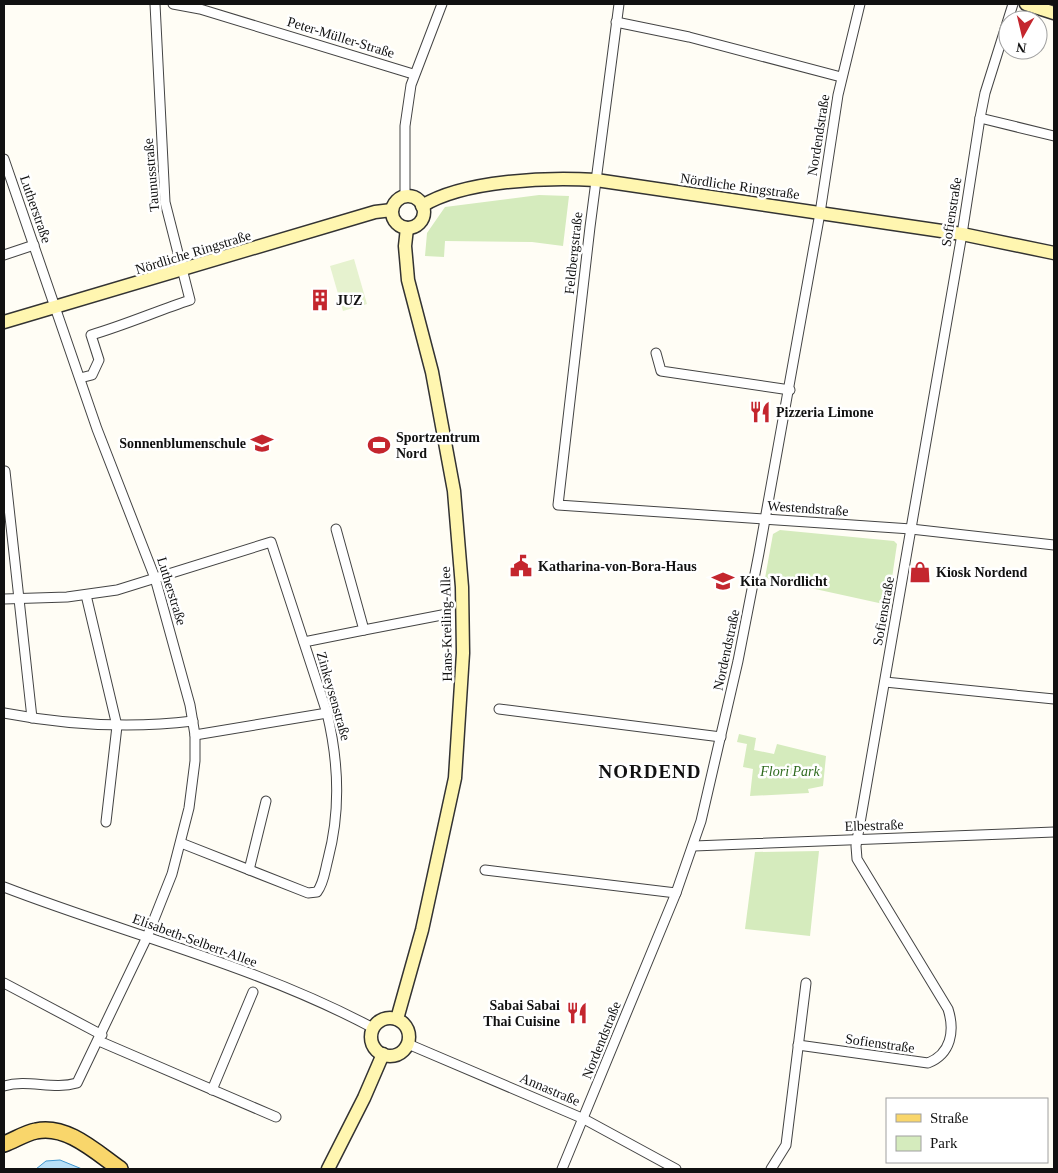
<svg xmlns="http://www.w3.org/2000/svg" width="1058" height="1173" viewBox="0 0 1058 1173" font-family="'Times New Roman',serif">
<rect width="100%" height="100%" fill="#fffdf5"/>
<g fill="#d5ebbd">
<polygon points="539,195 569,196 563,246 532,242 445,241 444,257 425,256 427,233 445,207"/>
<polygon points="780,530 894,541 897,544 888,605 765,578 773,534"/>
<polygon points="739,734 756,738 754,750 774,754 777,744 826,756 823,786 808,789 809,793 750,796 753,769 743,767 747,744 737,742"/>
<polygon points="819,851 810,936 745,929 755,852"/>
</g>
<polygon fill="#e6f2cf" points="354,259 367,304 343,311 330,266"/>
<polygon fill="#b9e0f7" stroke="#3f96cf" points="60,1160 82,1169 36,1169 46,1161"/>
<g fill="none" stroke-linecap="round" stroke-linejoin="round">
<g stroke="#444" stroke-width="11">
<g id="street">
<polyline points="173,4 200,9 413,74"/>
<polyline points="619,4 590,227 558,505 911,529 1054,545"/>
<polyline points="616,22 689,37 841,77"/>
<polyline points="980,118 1054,136"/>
<path d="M4,159L97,429L155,578L190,705L195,735V761L189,808L172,874L147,937L77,1083C53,1090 28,1079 4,1086"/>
<polyline points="405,196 405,126 411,85 442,4"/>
<polyline points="4,255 34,245"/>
<polyline points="656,353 661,371 790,390"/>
<path d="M80,378L92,375L99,360L91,335C125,325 157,311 190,300L165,202L155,4"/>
<polyline points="5,471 32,718"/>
<polyline points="336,529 364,630 447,614"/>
<polyline points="86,595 117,726 106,822"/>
<path d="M4,599L67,597L117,590L271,542L327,713C339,763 341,810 328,859C325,870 324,883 317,892L308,893L181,843"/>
<polyline points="304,642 364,630"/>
<polyline points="885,682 1054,699"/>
<polyline points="499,709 721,737"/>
<path d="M4,713C67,725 129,729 193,721"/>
<polyline points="195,735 327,713"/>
<polyline points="694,846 1054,832"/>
<polyline points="249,870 266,801"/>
<polyline points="485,870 676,893"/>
<path d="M4,887C126,934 257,966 373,1028"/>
<polyline points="4,983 102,1035"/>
<polyline points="99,1041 276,1117"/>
<polyline points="408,1044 584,1119 676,1169"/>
<path d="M798,1045L928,1063C951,1054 955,1031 948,1009L857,859L856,846L962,234L980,118L985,93L1013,4"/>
<polyline points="212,1090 253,992"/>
<polyline points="562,1169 676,893 701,821 738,661 759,553 820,213 838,95 860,4"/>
<polyline points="771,1169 786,1145 806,983"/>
</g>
</g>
<g stroke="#333" stroke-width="15">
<g id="secondary">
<polyline points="1026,4 1054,13"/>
<circle cx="408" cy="212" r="16"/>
<path d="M422,206C464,180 547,177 596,180L962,234L1054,253"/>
<polyline points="4,322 375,212 392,210"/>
<circle cx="390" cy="1037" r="19"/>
<polyline points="397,1019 422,930 455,778 463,653 462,587 454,491 432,372 408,280 405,246 407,228"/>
<polyline points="328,1169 364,1098 383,1054"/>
</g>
</g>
<g stroke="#222" stroke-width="18">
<path id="primary" d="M4,1144C15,1140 25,1133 36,1131C67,1124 97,1153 120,1169"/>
</g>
<use href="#street" stroke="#fff" stroke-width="9"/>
<use href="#secondary" stroke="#fff6b0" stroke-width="12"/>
<use href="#primary" stroke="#f9d66b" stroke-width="15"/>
</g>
<defs>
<g id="building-bare" transform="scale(1.725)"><path d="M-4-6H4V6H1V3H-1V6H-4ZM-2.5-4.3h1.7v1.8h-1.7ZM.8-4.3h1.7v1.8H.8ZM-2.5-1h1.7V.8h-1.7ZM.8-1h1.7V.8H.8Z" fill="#c4262e" stroke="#fff" stroke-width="2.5" paint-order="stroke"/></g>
<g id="restaurant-bare" transform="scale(1.725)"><path d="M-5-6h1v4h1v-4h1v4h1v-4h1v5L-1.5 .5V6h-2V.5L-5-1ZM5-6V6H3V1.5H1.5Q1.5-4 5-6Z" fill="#c4262e" stroke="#fff" stroke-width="2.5" paint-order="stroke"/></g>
<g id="school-bare" transform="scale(1.725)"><path d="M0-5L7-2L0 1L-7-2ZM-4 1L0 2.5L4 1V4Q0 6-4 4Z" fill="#c4262e" stroke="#fff" stroke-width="2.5" paint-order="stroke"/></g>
<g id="stadium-bare" transform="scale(1.725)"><path d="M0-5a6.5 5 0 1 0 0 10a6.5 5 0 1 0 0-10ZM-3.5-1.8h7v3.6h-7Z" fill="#c4262e" stroke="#fff" stroke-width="2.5" paint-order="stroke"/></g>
<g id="civic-bare" transform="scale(1.725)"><path d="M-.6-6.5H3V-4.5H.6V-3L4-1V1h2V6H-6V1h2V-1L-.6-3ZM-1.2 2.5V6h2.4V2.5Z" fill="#c4262e" stroke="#fff" stroke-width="2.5" paint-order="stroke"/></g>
<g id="shop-bare" transform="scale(1.725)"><path d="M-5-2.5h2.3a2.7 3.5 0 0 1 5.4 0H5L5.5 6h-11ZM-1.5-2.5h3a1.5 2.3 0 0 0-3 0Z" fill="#c4262e" stroke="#fff" stroke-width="2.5" paint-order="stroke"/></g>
</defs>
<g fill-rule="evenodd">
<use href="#building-bare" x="320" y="300"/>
<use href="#restaurant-bare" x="760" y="412"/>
<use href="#school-bare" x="262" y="443"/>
<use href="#stadium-bare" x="379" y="445"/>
<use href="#civic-bare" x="521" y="566"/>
<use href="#shop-bare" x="920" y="572"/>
<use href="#school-bare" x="723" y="581"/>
<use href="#restaurant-bare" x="577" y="1013"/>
</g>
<g text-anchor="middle" stroke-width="5" stroke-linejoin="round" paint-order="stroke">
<g font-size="14" fill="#111" stroke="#fff">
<text transform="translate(341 37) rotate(17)" y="5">Peter-Müller-Straße</text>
<text transform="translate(818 135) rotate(-81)" y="5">Nordendstraße</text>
<text transform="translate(151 175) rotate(-95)" y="5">Taunusstraße</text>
<text transform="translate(740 186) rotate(8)" y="5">Nördliche Ringstraße</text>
<text transform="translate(36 209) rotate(71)" y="5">Lutherstraße</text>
<text transform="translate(951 212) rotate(-81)" y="5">Sofienstraße</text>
<text transform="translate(193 252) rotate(-17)" y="5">Nördliche Ringstraße</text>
<text transform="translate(573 253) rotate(-84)" y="5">Feldbergstraße</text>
<text transform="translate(808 508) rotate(4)" y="5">Westendstraße</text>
<text transform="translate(172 591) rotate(73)" y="5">Lutherstraße</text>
<text transform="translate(883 611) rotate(-80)" y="5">Sofienstraße</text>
<text transform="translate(446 624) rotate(-91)" y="5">Hans-Kreiling-Allee</text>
<text transform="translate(726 650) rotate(-78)" y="5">Nordendstraße</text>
<text transform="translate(334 696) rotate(74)" y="5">Zinkeysenstraße</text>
<text transform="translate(874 825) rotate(-2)" y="5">Elbestraße</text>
<text transform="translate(195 940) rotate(20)" y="5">Elisabeth-Selbert-Allee</text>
<text transform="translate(601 1040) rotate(-68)" y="5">Nordendstraße</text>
<text transform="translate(880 1043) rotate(8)" y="5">Sofienstraße</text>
<text transform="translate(550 1089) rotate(23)" y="5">Annastraße</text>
</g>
<g font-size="14" font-weight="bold" fill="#111" stroke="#fff" text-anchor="start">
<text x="336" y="305">JUZ</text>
<text x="776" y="417">Pizzeria Limone</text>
<text x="396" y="442">Sportzentrum<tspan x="396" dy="16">Nord</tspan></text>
<text x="246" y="448" text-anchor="end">Sonnenblumenschule</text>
<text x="538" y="571">Katharina-von-Bora-Haus</text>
<text x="936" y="577">Kiosk Nordend</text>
<text x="740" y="586">Kita Nordlicht</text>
<text x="560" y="1010" text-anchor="end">Sabai Sabai<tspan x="560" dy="16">Thai Cuisine</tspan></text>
</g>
<g font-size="14" font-style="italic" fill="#2f6b1f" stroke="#fff">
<text x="790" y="776">Flori Park</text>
</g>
<g font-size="19" font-weight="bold" letter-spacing="1" fill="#111" stroke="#fff">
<text x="650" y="778">NORDEND</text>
</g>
</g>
<rect width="1058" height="1173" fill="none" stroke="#111111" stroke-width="10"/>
<rect x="886" y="1098" width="162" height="65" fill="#ffffff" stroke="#a0a0a0"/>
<rect x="896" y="1114" width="25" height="8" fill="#f9d66b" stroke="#a0a0a0"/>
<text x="930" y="1123" font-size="15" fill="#111111">Straße</text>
<rect x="896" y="1136" width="25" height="15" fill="#d5ebbd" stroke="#a0a0a0"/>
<text x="930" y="1148" font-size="15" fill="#111111">Park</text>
<g transform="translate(1023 35) rotate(188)"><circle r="24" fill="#ffffff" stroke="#a0a0a0"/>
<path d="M0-4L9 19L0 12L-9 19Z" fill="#c4262e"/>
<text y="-8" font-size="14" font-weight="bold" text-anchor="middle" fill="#111111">N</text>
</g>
</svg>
